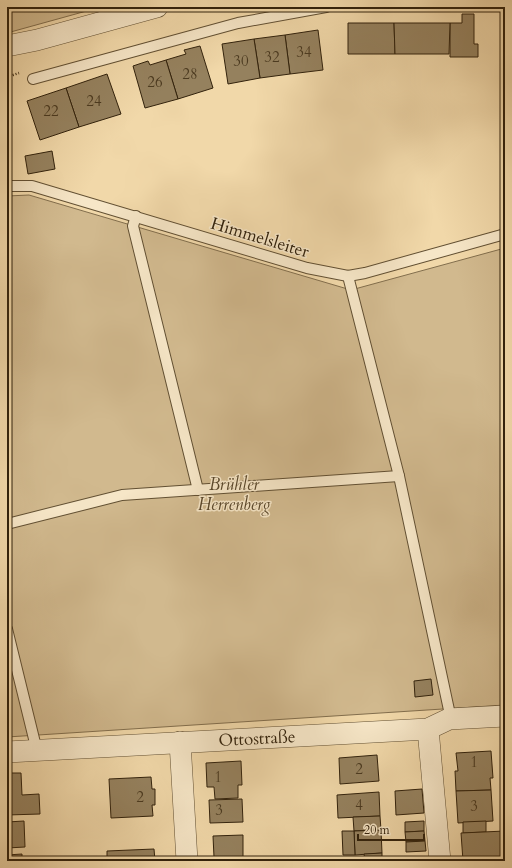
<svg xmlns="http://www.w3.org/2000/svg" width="512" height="868" viewBox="0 0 512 868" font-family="Cardo,serif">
<rect width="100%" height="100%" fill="#f1d8a9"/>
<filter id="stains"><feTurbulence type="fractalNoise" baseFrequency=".005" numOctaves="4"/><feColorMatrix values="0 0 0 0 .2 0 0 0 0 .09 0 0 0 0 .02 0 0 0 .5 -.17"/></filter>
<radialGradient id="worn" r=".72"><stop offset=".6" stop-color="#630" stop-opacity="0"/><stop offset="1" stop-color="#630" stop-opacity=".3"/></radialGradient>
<g fill="#d1b98e" stroke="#826e4d">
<polygon points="7,7 101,7 7,33"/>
<polygon points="29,195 351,290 505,248 505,705 7,737 7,196"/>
</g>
<g fill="#95815e" stroke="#32220c">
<polygon points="462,14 474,14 474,44 478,44 478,57 450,57 450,23 462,23"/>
<polygon points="348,23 394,23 395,54 348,54"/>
<polygon points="394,23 450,23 449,54 395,54"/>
<polygon points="318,30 323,70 290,74 285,35"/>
<polygon points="285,35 290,74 260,78 254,39"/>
<polygon points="254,39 260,78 228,84 222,44"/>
<polygon points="200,46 213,88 178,99 166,60 186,54 184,50"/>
<polygon points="166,60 178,99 145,108 133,66 148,61 150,65"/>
<polygon points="107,74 121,114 79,127 66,88"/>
<polygon points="66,88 79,127 40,140 27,101"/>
<polygon points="52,151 55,169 28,174 25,156"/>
<polygon points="431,679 433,695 415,697 414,681"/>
<polygon points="491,751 493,778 490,778 491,790 456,791 455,771 458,771 456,753"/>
<polygon points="377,755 379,781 340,784 339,758"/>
<polygon points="241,761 242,785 238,785 238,798 215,799 214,787 207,787 206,763"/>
<polygon points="7,773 21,773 22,795 39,794 40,814 7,815"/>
<polygon points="151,777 152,789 155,789 155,805 152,805 153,816 111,818 109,779"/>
<polygon points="422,789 424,813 396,815 395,791"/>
<polygon points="491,790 493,821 458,823 456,791"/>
<polygon points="379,792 380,816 338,818 337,795"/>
<polygon points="242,799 243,822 210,823 209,800"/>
<polygon points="380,816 381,830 354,831 353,817"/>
<polygon points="24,821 25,847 7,848 7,822"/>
<polygon points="424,821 424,831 405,832 405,822"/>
<polygon points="486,821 486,832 463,833 463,822"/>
<polygon points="381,830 382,853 355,855 354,831"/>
<polygon points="342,831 354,831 355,855 343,855"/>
<polygon points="424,831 425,841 406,842 405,832"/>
<polygon points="505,831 505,857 498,857 498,861 463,861 461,833"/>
<polygon points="243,835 243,857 214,857 213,836"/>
<polygon points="425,841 426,851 406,852 406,842"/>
<polygon points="154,849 155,861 107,861 107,851"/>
<polygon points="382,853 382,861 365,861 364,854"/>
<polygon points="22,854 22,861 7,861 7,855"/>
</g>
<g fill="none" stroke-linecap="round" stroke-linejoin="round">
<g stroke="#625033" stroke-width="12">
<g id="lane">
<polyline points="33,79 238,23 326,7"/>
<polyline points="7,186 32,186 307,268 348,276 365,273 505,234"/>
<polyline points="136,216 133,226 198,490"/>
<polyline points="348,276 399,476 449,710 449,719"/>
<polyline points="7,524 122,495 399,476"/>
<polyline points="7,629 37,751"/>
</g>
</g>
<g stroke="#625033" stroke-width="22">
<g id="street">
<polyline points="7,46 37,40 157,7"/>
<polyline points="428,729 440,861"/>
<polyline points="180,742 187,861"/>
<polyline points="7,752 428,729 449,719 505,716"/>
</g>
</g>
<polyline stroke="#32220c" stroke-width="2.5" stroke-dasharray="1 2" stroke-linecap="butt" points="7,77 19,73"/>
<use href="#lane" stroke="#f6e6c7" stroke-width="10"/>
<use href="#street" stroke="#f6e6c7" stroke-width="21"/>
</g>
<g text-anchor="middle" stroke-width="3" stroke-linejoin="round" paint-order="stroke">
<g font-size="15" fill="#4b3a20">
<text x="304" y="57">34</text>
<text x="272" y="62">32</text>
<text x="241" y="66">30</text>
<text x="190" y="79">28</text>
<text x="155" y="87">26</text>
<text x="94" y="106">24</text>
<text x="51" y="116">22</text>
<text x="474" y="767">1</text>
<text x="359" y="774">2</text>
<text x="218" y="782">1</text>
<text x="140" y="802">2</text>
<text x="359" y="810">4</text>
<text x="474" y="811">3</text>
<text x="219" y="815">3</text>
</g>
<g font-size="17" fill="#32220c" stroke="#f6e6c7">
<text transform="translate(260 237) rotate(17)" y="6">Himmelsleiter</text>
<text transform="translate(257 738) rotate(-3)" y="6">Ottostraße</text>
</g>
<g font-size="17" font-style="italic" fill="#5a482c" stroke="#f6e6c7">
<text x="234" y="490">Brühler<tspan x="234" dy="20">Herrenberg</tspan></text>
</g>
</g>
<rect width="512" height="868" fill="none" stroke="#f1d8a9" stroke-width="24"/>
<rect x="8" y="8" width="496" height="852" fill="none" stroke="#32220c" stroke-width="2"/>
<rect x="12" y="12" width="488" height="844" fill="none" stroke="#32220c"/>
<path d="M358 834v6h66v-6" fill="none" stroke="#32220c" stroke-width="2"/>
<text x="364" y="834" font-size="12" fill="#32220c" stroke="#f6e6c7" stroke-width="3" paint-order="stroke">20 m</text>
<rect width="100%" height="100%" filter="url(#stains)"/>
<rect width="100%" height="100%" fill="url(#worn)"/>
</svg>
